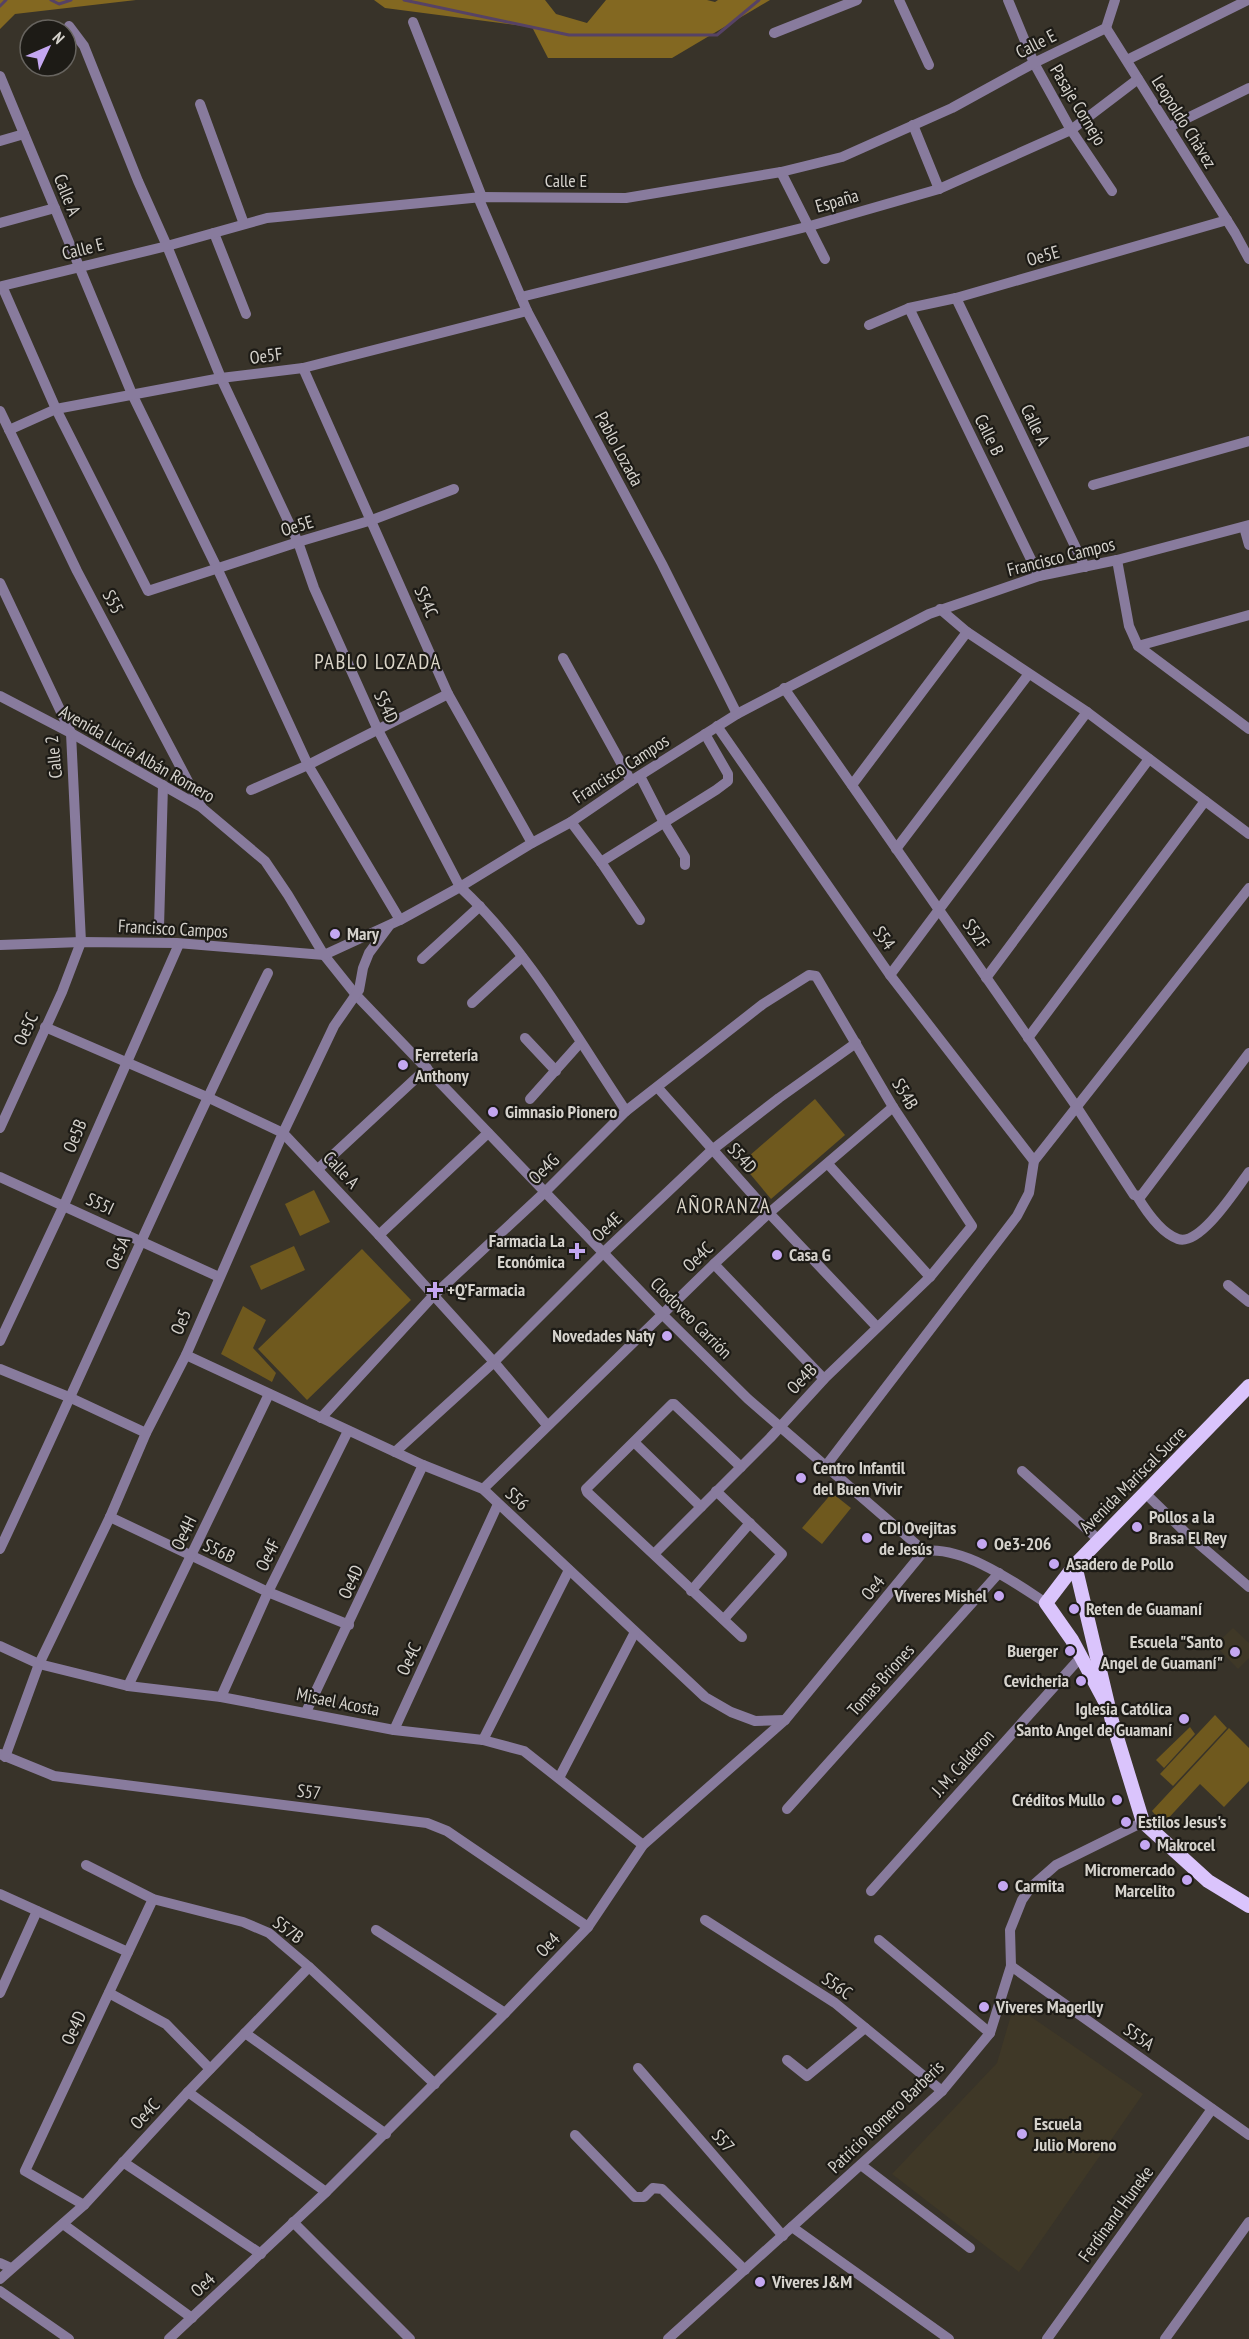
<svg xmlns="http://www.w3.org/2000/svg" width="1249" height="2339" viewBox="0 0 1249 2339" font-family="'PT Sans Narrow',sans-serif">
<rect width="100%" height="100%" fill="#383329"/>
<g fill="#3f3827">
<polygon points="1233,1628 1249,1643 1249,1658 1238,1669 1215,1645"/>
<polygon points="1014,2005 1143,2094 1019,2272 892,2174 997,2063"/>
</g>
<g fill="#6f591e">
<polygon points="815,1099 845,1135 771,1199 741,1163"/>
<polygon points="314,1190 330,1222 300,1236 285,1204"/>
<polygon points="294,1246 305,1270 261,1290 250,1266"/>
<polygon points="362,1249 411,1300 307,1400 258,1349"/>
<polygon points="243,1306 266,1320 253,1348 276,1373 272,1382 221,1354"/>
<polygon points="832,1493 851,1508 822,1544 802,1528"/>
<polygon points="1215,1715 1227,1728 1173,1786 1160,1774"/>
<polygon points="1190,1727 1195,1734 1164,1768 1156,1760"/>
<polygon points="1229,1728 1249,1748 1249,1781 1224,1807 1200,1784 1163,1824 1152,1811"/>
</g>
<g fill="#836821">
<polygon points="0,0 136,0 15,14 0,29"/>
<polygon points="374,0 545,0 556,14 587,23 606,0 707,0 715,2 718,0 770,0 672,58 548,58 532,27 385,8"/>
</g>
<g fill="none" stroke-linecap="round" stroke-linejoin="round">
<g stroke="#564265" stroke-width="3">
<polyline points="51,0 59,4 71,0"/>
<polyline points="404,0 569,35 717,35 759,0"/>
<polyline points="0,6 6,0"/>
</g>
<g stroke="#887b9d" stroke-width="10">
<polyline points="899,0 929,65"/>
<polyline points="1008,0 1034,63 1071,130 1112,191"/>
<polyline points="413,22 482,197"/>
<path d="M69,26L84,46L138,181L167,246L221,378L298,542L314,588L377,728L460,887C528,950 575,1035 626,1111"/>
<polyline points="1106,28 1235,233 1249,259"/>
<polyline points="1106,28 1115,0"/>
<polyline points="774,33 857,0"/>
<polyline points="1127,60 1248,0"/>
<polyline points="0,76 132,394 218,570 308,765 400,920"/>
<polyline points="200,104 244,224"/>
<polyline points="913,125 939,189"/>
<polyline points="1169,127 1249,88"/>
<polyline points="0,141 24,134"/>
<polyline points="781,172 825,259"/>
<polyline points="478,197 527,311 662,564 737,714"/>
<polyline points="0,223 55,208"/>
<polyline points="214,233 246,314"/>
<polyline points="521,297 810,226 939,189 1071,130 1138,79"/>
<polyline points="956,298 1085,567"/>
<polyline points="909,308 1039,576"/>
<polyline points="869,325 909,308 956,298 1227,220"/>
<polyline points="303,368 448,694 532,843"/>
<polyline points="0,411 77,571 201,806"/>
<polyline points="9,430 56,409 221,378 303,368 527,311"/>
<polyline points="1093,485 1249,441"/>
<polyline points="454,489 372,520 298,542 148,591 56,409 2,286 167,246 267,218 482,197 626,198 781,172 842,157 952,108 1034,63 1106,28"/>
<polyline points="1244,527 1249,545"/>
<polyline points="1117,560 1129,626 1138,646 1249,729"/>
<polyline points="0,583 71,733 81,942 62,992 0,1128"/>
<polyline points="940,609 967,632 1087,712 1249,834"/>
<polyline points="1138,646 1249,615"/>
<polyline points="563,658 631,781"/>
<polyline points="784,688 1076,1106 1134,1195 1141,1196 1249,1053"/>
<path d="M0,696L71,733L201,807L265,861L288,895L324,955L356,995L663,1315L748,1399L924,1551C964,1546 1014,1582 1046,1603"/>
<polyline points="717,726 890,975 1034,1161"/>
<polyline points="640,776 663,821 685,857 685,865"/>
<polyline points="852,785 967,632"/>
<polyline points="251,790 308,765 448,694"/>
<polyline points="571,822 601,862 640,920"/>
<polyline points="896,849 1028,675"/>
<polyline points="601,862 716,790 728,781 728,774 705,734"/>
<polyline points="159,927 163,785"/>
<polyline points="0,945 81,942 177,943 324,955 400,920 460,887 532,843 571,822 631,781 737,714 929,614 1039,576 1117,560 1249,525"/>
<polyline points="422,959 480,906"/>
<polyline points="890,975 1087,712"/>
<polyline points="986,978 1149,759"/>
<polyline points="472,1003 522,957"/>
<polyline points="45,1027 207,1097 283,1133 379,1235 494,1362 547,1425"/>
<polyline points="525,1038 556,1071"/>
<polyline points="1028,1038 1205,801"/>
<polyline points="658,1088 769,1213 877,1327"/>
<polyline points="530,1099 580,1043"/>
<polyline points="828,1164 930,1277"/>
<polyline points="318,1169 427,1068"/>
<polyline points="0,1177 219,1277"/>
<path d="M1137,1196C1146,1211 1161,1233 1178,1239C1200,1247 1237,1188 1249,1172"/>
<polyline points="379,1235 488,1133"/>
<polyline points="714,1264 824,1379"/>
<polyline points="1228,1285 1249,1302"/>
<polyline points="0,1341 64,1205 179,944"/>
<polyline points="186,1355 423,1465 483,1489 705,1697 731,1712 755,1721 785,1720"/>
<polyline points="0,1369 71,1398 146,1433"/>
<polyline points="321,1418 433,1296 545,1192 626,1111 763,1004 809,975 816,976 893,1107 972,1226 930,1277 824,1379 770,1438 654,1554"/>
<polyline points="635,1443 701,1507"/>
<polyline points="395,1452 494,1362 604,1252 712,1150 779,1098 856,1043"/>
<polyline points="741,1467 674,1404 672,1404 586,1489 587,1492 742,1637"/>
<polyline points="825,1467 1017,1216 1029,1193 1034,1161 1249,888"/>
<polyline points="1022,1471 1099,1540"/>
<polyline points="483,1489 714,1264 769,1213 893,1107"/>
<polyline points="716,1491 782,1554 724,1619"/>
<polyline points="1145,1493 1186,1533 1249,1587"/>
<polyline points="110,1517 268,1592 349,1625"/>
<path d="M0,1549C90,1357 174,1163 268,973"/>
<polyline points="691,1591 750,1523"/>
<polyline points="0,1646 39,1664 128,1686 221,1697 394,1730 483,1740 524,1751 643,1845"/>
<polyline points="128,1686 269,1394"/>
<polyline points="221,1697 268,1592 348,1431"/>
<polyline points="306,1712 423,1465"/>
<polyline points="394,1730 498,1504"/>
<polyline points="483,1740 569,1570"/>
<polyline points="0,1754 54,1776 427,1823 447,1831 588,1927"/>
<polyline points="5,1757 39,1664 110,1517 146,1433 186,1355 283,1133 334,1026 359,990 363,968 369,953 389,926"/>
<polyline points="559,1778 635,1632"/>
<polyline points="787,1809 999,1573"/>
<polyline points="86,1865 153,1899 243,1922 269,1933 309,1967 435,2084"/>
<polyline points="871,1891 1080,1658"/>
<polyline points="0,1894 128,1952"/>
<polyline points="705,1920 835,2003 942,2091"/>
<polyline points="376,1930 505,2013"/>
<polyline points="879,1940 990,2033"/>
<polyline points="1011,1966 1249,2135"/>
<polyline points="0,1993 37,1911"/>
<polyline points="109,1993 166,2024 210,2069"/>
<polyline points="245,2033 386,2134"/>
<polyline points="787,2060 807,2076 865,2028"/>
<polyline points="638,2068 783,2236"/>
<polyline points="188,2092 326,2192"/>
<polyline points="575,2135 635,2197 644,2197 653,2188 662,2189 745,2270"/>
<polyline points="123,2162 261,2254"/>
<polyline points="861,2165 970,2248"/>
<polyline points="84,2205 25,2171 153,1899"/>
<polyline points="293,2222 410,2339"/>
<polyline points="63,2224 192,2318"/>
<polyline points="792,2227 949,2339"/>
<polyline points="0,2263 11,2268"/>
<polyline points="0,2279 84,2205 188,2092 309,1967"/>
<polyline points="0,2291 69,2339"/>
<polyline points="169,2339 326,2192 505,2013 588,1927 643,1845 785,1720 924,1551"/>
<polyline points="668,2339 942,2091 990,2033 1011,1966 1010,1930 1022,1900 1031,1887 1056,1865 1143,1822"/>
<polyline points="1047,2339 1212,2109"/>
<polyline points="1165,2339 1249,2222"/>
</g>
<g stroke="#dac4fc" stroke-width="14">
<polyline points="1075,1565 1112,1721 1143,1822 1208,1881 1249,1906"/>
<polyline points="1110,1711 1072,1640 1046,1603 1075,1565 1249,1386"/>
</g>
</g>
<g fill="#c4a7f1" stroke="#1d1b16" stroke-width="2">
<circle cx="335" cy="934" r="6"/>
<circle cx="403" cy="1065" r="6"/>
<circle cx="493" cy="1112" r="6"/>
<path d="M574 1242h6v6h6v6h-6v6h-6v-6h-6v-6h6z"/>
<circle cx="777" cy="1255" r="6"/>
<path d="M432 1281h6v6h6v6h-6v6h-6v-6h-6v-6h6z"/>
<circle cx="667" cy="1336" r="6"/>
<circle cx="801" cy="1478" r="6"/>
<circle cx="1137" cy="1527" r="6"/>
<circle cx="867" cy="1538" r="6"/>
<circle cx="982" cy="1544" r="6"/>
<circle cx="1054" cy="1564" r="6"/>
<circle cx="999" cy="1596" r="6"/>
<circle cx="1074" cy="1609" r="6"/>
<circle cx="1070" cy="1651" r="6"/>
<circle cx="1235" cy="1652" r="6"/>
<circle cx="1081" cy="1681" r="6"/>
<circle cx="1184" cy="1719" r="6"/>
<circle cx="1117" cy="1800" r="6"/>
<circle cx="1126" cy="1822" r="6"/>
<circle cx="1145" cy="1845" r="6"/>
<circle cx="1187" cy="1880" r="6"/>
<circle cx="1003" cy="1886" r="6"/>
<circle cx="984" cy="2007" r="6"/>
<circle cx="1022" cy="2134" r="6"/>
<circle cx="760" cy="2282" r="6"/>
</g>
<g text-anchor="middle" stroke-width="4.5" stroke-linejoin="round" paint-order="stroke">
<g font-size="18" fill="#d5d2cc" stroke="#1d1b16">
<text transform="translate(1036 44) rotate(-27)" y="6">Calle E</text>
<text transform="translate(1078 105) rotate(59)" y="6">Pasaje Cornejo</text>
<text transform="translate(1184 122) rotate(58)" y="6">Leopoldo Chávez</text>
<text x="566" y="187">Calle E</text>
<text transform="translate(67 195) rotate(68)" y="6">Calle A</text>
<text transform="translate(837 201) rotate(-16)" y="6">España</text>
<text transform="translate(83 249) rotate(-14)" y="6">Calle E</text>
<text transform="translate(1043 256) rotate(-16)" y="6">Oe5E</text>
<text transform="translate(266 356) rotate(-7)" y="6">Oe5F</text>
<text transform="translate(1035 425) rotate(64)" y="6">Calle A</text>
<text transform="translate(989 435) rotate(64)" y="6">Calle B</text>
<text transform="translate(619 449) rotate(62)" y="6">Pablo Lozada</text>
<text transform="translate(297 526) rotate(-17)" y="6">Oe5E</text>
<text transform="translate(1061 557) rotate(-14)" y="6">Francisco Campos</text>
<text transform="translate(113 602) rotate(62)" y="6">S55</text>
<text transform="translate(426 602) rotate(66)" y="6">S54C</text>
<text transform="translate(386 707) rotate(65)" y="6">S54D</text>
<text transform="translate(137 754) rotate(30)" y="6">Avenida Lucía Albán Romero</text>
<text transform="translate(54 757) rotate(-96)" y="6">Calle 2</text>
<text transform="translate(621 769) rotate(-33)" y="6">Francisco Campos</text>
<text transform="translate(173 929) rotate(3)" y="6">Francisco Campos</text>
<text transform="translate(976 934) rotate(55)" y="6">S52F</text>
<text transform="translate(884 938) rotate(55)" y="6">S54</text>
<text transform="translate(26 1029) rotate(-65)" y="6">Oe5C</text>
<text transform="translate(905 1094) rotate(59)" y="6">S54B</text>
<text transform="translate(75 1136) rotate(-67)" y="6">Oe5B</text>
<text transform="translate(742 1158) rotate(48)" y="6">S54D</text>
<text transform="translate(544 1169) rotate(-44)" y="6">Oe4G</text>
<text transform="translate(341 1170) rotate(47)" y="6">Calle A</text>
<text transform="translate(100 1204) rotate(25)" y="6">S55I</text>
<text transform="translate(607 1227) rotate(-43)" y="6">Oe4E</text>
<text transform="translate(118 1253) rotate(-66)" y="6">Oe5A</text>
<text transform="translate(698 1257) rotate(-44)" y="6">Oe4C</text>
<text transform="translate(691 1318) rotate(45)" y="6">Clodoveo Carrión</text>
<text transform="translate(181 1322) rotate(-67)" y="6">Oe5</text>
<text transform="translate(802 1379) rotate(-46)" y="6">Oe4B</text>
<text transform="translate(1133 1480) rotate(-45)" y="6">Avenida Mariscal Sucre</text>
<text transform="translate(517 1499) rotate(43)" y="6">S56</text>
<text transform="translate(184 1533) rotate(-64)" y="6">Oe4H</text>
<text transform="translate(219 1551) rotate(25)" y="6">S56B</text>
<text transform="translate(268 1555) rotate(-64)" y="6">Oe4F</text>
<text transform="translate(351 1582) rotate(-65)" y="6">Oe4D</text>
<text transform="translate(873 1588) rotate(-50)" y="6">Oe4</text>
<text transform="translate(409 1659) rotate(-65)" y="6">Oe4C</text>
<text transform="translate(881 1680) rotate(-48)" y="6">Tomas Briones</text>
<text transform="translate(338 1702) rotate(11)" y="6">Misael Acosta</text>
<text transform="translate(963 1763) rotate(-48)" y="6">J. M. Calderon</text>
<text transform="translate(309 1792) rotate(7)" y="6">S57</text>
<text transform="translate(288 1930) rotate(36)" y="6">S57B</text>
<text transform="translate(548 1945) rotate(-46)" y="6">Oe4</text>
<text transform="translate(837 1986) rotate(35)" y="6">S56C</text>
<text transform="translate(74 2028) rotate(-65)" y="6">Oe4D</text>
<text transform="translate(1139 2037) rotate(35)" y="6">S55A</text>
<text transform="translate(145 2114) rotate(-47)" y="6">Oe4C</text>
<text transform="translate(886 2117) rotate(-44)" y="6">Patricio Romero Barberis</text>
<text transform="translate(723 2141) rotate(49)" y="6">S57</text>
<text transform="translate(1116 2214) rotate(-54)" y="6">Ferdinand Huneke</text>
<text transform="translate(203 2285) rotate(-43)" y="6">Oe4</text>
</g>
<g font-size="18" font-weight="bold" fill="#d5d2cc" stroke="#1d1b16" text-anchor="start">
<text x="347" y="940">Mary</text>
<text x="415" y="1061">Ferretería<tspan x="415" dy="21">Anthony</tspan></text>
<text x="505" y="1118">Gimnasio Pionero</text>
<text x="565" y="1247" text-anchor="end">Farmacia La<tspan x="565" dy="21">Económica</tspan></text>
<text x="789" y="1261">Casa G</text>
<text x="447" y="1296">+Q’Farmacia</text>
<text x="655" y="1342" text-anchor="end">Novedades Naty</text>
<text x="813" y="1474">Centro Infantil<tspan x="813" dy="21">del Buen Vivir</tspan></text>
<text x="1149" y="1523">Pollos a la<tspan x="1149" dy="21">Brasa El Rey</tspan></text>
<text x="879" y="1534">CDI Ovejitas<tspan x="879" dy="21">de Jesús</tspan></text>
<text x="994" y="1550">Oe3-206</text>
<text x="1066" y="1570">Asadero de Pollo</text>
<text x="987" y="1602" text-anchor="end">Víveres Mishel</text>
<text x="1086" y="1615">Reten de Guamaní</text>
<text x="1223" y="1648" text-anchor="end">Escuela "Santo<tspan x="1223" dy="21">Angel de Guamaní"</tspan></text>
<text x="1058" y="1657" text-anchor="end">Buerger</text>
<text x="1069" y="1687" text-anchor="end">Cevicheria</text>
<text x="1172" y="1715" text-anchor="end">Iglesia Católica<tspan x="1172" dy="21">Santo Angel de Guamaní</tspan></text>
<text x="1105" y="1806" text-anchor="end">Créditos Mullo</text>
<text x="1138" y="1828">Estilos Jesus's</text>
<text x="1157" y="1851">Makrocel</text>
<text x="1175" y="1876" text-anchor="end">Micromercado<tspan x="1175" dy="21">Marcelito</tspan></text>
<text x="1015" y="1892">Carmita</text>
<text x="996" y="2013">Viveres Magerlly</text>
<text x="1034" y="2130">Escuela<tspan x="1034" dy="21">Julio Moreno</tspan></text>
<text x="772" y="2288">Viveres J&amp;M</text>
</g>
<g font-size="21" letter-spacing="1.5" fill="#dbd5c8" stroke="#1d1b16">
<text x="378" y="669">PABLO LOZADA</text>
<text x="724" y="1213">AÑORANZA</text>
</g>
</g>
<g transform="translate(48 48) rotate(46)"><circle r="28" fill="#1d1b16" stroke="#67645f" stroke-width="1.5"/>
<path d="M0-4.5L10 22L0 15L-10 22Z" fill="#c4a7f1"/>
<text y="-9" font-size="16" font-weight="bold" text-anchor="middle" fill="#d5d2cc">N</text>
</g>
</svg>
